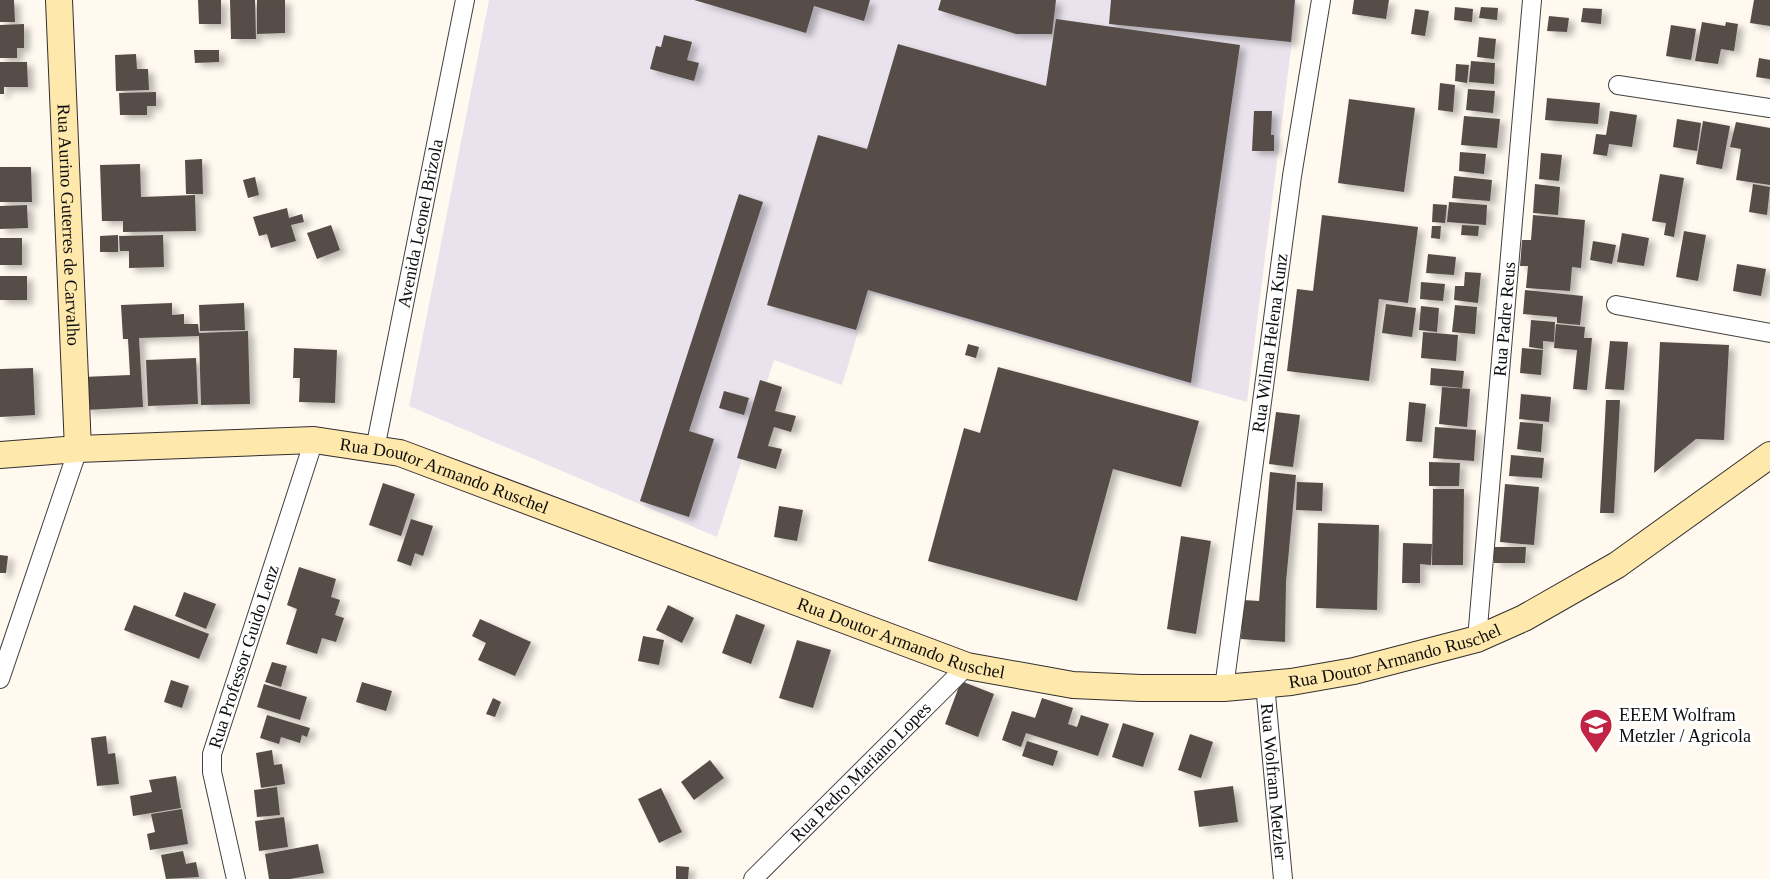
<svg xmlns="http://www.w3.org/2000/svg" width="1770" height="879" viewBox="0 0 1770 879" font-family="'Times New Roman',serif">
<defs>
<filter id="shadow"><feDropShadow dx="6" dy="4" stdDeviation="3" flood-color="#0004"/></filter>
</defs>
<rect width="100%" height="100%" fill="#fff9f0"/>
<polygon fill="#eae3ed" points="489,0 1297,0 1247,402 870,293 842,385 774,360 717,537 409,406"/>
<g fill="#574d4a" filter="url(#shadow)">
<polygon points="0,0 14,0 15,22 0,22"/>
<polygon points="198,0 221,0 221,24 199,24"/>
<polygon points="230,0 255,0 256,39 231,39"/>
<polygon points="257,0 285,0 285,33 257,34"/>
<polygon points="694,0 870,0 864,21 814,6 806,33"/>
<polygon points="941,0 1056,0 1052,34 1016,34 938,10"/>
<polygon points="1111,0 1295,0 1291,42 1109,24"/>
<polygon points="1354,0 1389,0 1386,19 1352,14"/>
<polygon points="1754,0 1770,0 1770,26 1750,23"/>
<polygon points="1455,7 1473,9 1472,22 1454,20"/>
<polygon points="1481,7 1498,8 1497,20 1479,18"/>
<polygon points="1583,8 1602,9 1601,24 1581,22"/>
<polygon points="1415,9 1429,11 1425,36 1411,34"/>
<polygon points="1549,16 1569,18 1567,32 1547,31"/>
<polygon points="1056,19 1240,45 1191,383 868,290 856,330 767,305 818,135 867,149 898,44 1046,86"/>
<polygon points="1702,22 1725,26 1726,22 1738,24 1734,51 1721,49 1718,64 1695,61"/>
<polygon points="24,24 24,48 17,48 17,58 0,58 0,25"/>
<polygon points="1671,25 1696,29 1691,60 1666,56"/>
<polygon points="664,35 692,42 687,60 699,63 694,81 650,69 656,46 661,47"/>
<polygon points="1479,37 1496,39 1494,59 1477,57"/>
<polygon points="194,50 219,50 219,62 195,63"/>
<polygon points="136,54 137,69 148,69 149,90 116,91 115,55"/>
<polygon points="1759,58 1770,60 1770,79 1756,77"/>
<polygon points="1471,61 1495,63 1494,84 1469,82"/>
<polygon points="0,62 27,62 28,87 4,87 4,94 0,94"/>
<polygon points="1456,64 1469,65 1467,83 1455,81"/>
<polygon points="1440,83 1455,85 1453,112 1438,110"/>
<polygon points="1468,89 1495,91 1493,113 1466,110"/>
<polygon points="156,92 156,106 147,106 147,115 120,115 119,93"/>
<polygon points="1547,98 1600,103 1598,124 1545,120"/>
<polygon points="1349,99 1415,108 1404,192 1338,183"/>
<polygon points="1254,111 1272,111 1271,135 1274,135 1274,151 1252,151"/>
<polygon points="1610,111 1637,115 1632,147 1609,144 1607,156 1593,154 1596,134 1606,135"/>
<polygon points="1464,116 1500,119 1497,148 1461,145"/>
<polygon points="1677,119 1701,123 1697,151 1673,147"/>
<polygon points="1703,121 1730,126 1722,169 1696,164"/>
<polygon points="1736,122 1770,128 1770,185 1736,180 1741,149 1730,147"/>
<polygon points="1460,152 1486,154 1484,174 1459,171"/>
<polygon points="1541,153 1562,155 1559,181 1539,179"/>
<polygon points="202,159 203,194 186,194 185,160"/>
<polygon points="140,164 141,197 195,195 196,231 123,232 123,221 102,221 100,165"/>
<polygon points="0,167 31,167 32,202 0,202"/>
<polygon points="1660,174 1684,178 1674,237 1664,235 1666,223 1652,221"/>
<polygon points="1454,176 1492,180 1490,201 1452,198"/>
<polygon points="255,177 259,195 248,198 243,180"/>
<polygon points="1535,184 1560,187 1558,215 1533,213"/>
<polygon points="1753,184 1770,187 1767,215 1749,212"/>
<polygon points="739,194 763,202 689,431 714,439 689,517 640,501"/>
<polygon points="1449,202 1487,205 1486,225 1447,222"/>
<polygon points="1433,204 1447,205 1445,223 1432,222"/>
<polygon points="27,205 28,228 0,229 0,206"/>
<polygon points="287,208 289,218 302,214 304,222 291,225 296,241 271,248 267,234 259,236 253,217"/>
<polygon points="1322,215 1418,227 1408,303 1379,299 1369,381 1287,371 1297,289 1313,291"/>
<polygon points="1533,215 1585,220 1581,268 1572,267 1570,291 1526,288 1528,266 1520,266 1522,240 1531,240"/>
<polygon points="331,225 340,250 317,259 307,233"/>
<polygon points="1462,225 1479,226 1478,236 1461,235"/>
<polygon points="1432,226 1441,226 1440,239 1431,238"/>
<polygon points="1684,231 1706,235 1698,281 1676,277"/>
<polygon points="1622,233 1649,238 1644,266 1617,262"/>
<polygon points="118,235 118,252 100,252 100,236"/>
<polygon points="163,235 164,267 129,268 129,251 120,251 119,236"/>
<rect x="0" y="238" width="22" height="27"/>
<polygon points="1593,241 1616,245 1612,264 1590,260"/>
<polygon points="1428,254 1456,257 1454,275 1426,273"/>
<polygon points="1737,264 1766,269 1761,296 1733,291"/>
<polygon points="1465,272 1481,273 1478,303 1454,300 1455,286 1464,286"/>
<rect x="0" y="276" width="27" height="24"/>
<polygon points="1421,282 1445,284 1443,301 1420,299"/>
<polygon points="1525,290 1583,296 1580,325 1557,323 1557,317 1523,314"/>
<polygon points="172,303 172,315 184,314 184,324 198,324 199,333 248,331 250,404 201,405 199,336 139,338 143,407 85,410 83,377 130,375 128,339 123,339 121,305"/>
<polygon points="244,303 245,330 200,331 199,305"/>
<polygon points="1386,304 1416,308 1412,337 1382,333"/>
<polygon points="1455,305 1477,307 1475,334 1452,332"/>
<polygon points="1421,306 1439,308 1437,332 1419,330"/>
<polygon points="1531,320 1555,322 1554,342 1543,341 1543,349 1529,347"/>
<polygon points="1556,324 1585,327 1584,338 1592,338 1587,390 1573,389 1577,350 1554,348"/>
<polygon points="1423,332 1458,335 1456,361 1421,358"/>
<polygon points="1610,341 1628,342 1624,390 1605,389"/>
<polygon points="1660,342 1729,345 1724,440 1696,439 1654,473"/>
<polygon points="968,344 979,347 976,358 965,355"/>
<polygon points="294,348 337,350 335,403 299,402 300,378 293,378"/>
<polygon points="1522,348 1543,350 1541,375 1520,373"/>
<polygon points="196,358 198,404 148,406 146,360"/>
<polygon points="998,367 1199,421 1181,487 1113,469 1077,601 928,561 964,428 980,433"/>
<polygon points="33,368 35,415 0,417 0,369"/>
<polygon points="1431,368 1464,371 1462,388 1430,385"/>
<polygon points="760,380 782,387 775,411 796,416 791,432 774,427 768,446 782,449 776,469 737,458"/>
<polygon points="1442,387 1470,389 1467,427 1439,424"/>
<polygon points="724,391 749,398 744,415 719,408"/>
<polygon points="1521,394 1551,397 1549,422 1519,419"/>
<polygon points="1606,400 1620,400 1614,513 1600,513"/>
<polygon points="1409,402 1426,404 1422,442 1406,441"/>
<polygon points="1276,412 1300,415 1293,467 1269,464"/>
<polygon points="1520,422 1543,424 1541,452 1517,449"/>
<polygon points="1435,427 1476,430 1474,461 1433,458"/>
<polygon points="1511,455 1544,458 1542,478 1509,476"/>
<polygon points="1429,462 1460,463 1459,486 1429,486"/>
<polygon points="1270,472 1296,475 1286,582 1285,642 1241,639 1243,600 1259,601"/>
<polygon points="1297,482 1323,483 1322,511 1296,510"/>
<polygon points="383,483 415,494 401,536 369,525"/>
<polygon points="1505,484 1539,487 1534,545 1500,542"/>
<polygon points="1433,489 1464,489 1463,565 1432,565"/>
<polygon points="779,506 803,510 797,541 774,537"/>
<polygon points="411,519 433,526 423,556 415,553 411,566 397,561"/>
<polygon points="1318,523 1379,525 1377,610 1316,608"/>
<polygon points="1181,536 1211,541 1196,634 1167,629"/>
<polygon points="1403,543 1432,544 1431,565 1420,564 1420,583 1402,583"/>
<polygon points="1494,547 1526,547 1525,563 1494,563"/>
<polygon points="0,555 8,556 6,573 0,573"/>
<polygon points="299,567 336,579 331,597 340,600 335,615 344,618 336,642 322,638 317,654 286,644 297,609 287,605"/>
<polygon points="184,592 216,604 206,629 175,616"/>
<polygon points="134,605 209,634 199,659 124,630"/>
<polygon points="668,605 694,618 682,643 656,630"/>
<polygon points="736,614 765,625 751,664 722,653"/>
<polygon points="480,619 531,642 515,676 478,660 486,643 472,636"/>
<polygon points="643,636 664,640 659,665 638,661"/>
<polygon points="797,640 831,650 813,708 779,698"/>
<polygon points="272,662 287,666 281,687 265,682"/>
<polygon points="171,680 189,686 182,708 164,702"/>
<polygon points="961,681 994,694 978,737 945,724"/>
<polygon points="362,682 392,691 386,711 356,702"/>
<polygon points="264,684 307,697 300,720 257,707"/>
<polygon points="493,698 501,702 495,717 486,714"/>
<polygon points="1042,698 1073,708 1068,724 1077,727 1081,715 1109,724 1098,756 1026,733 1021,747 1002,740 1012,711 1035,718"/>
<polygon points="267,715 310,728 307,737 302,735 300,743 281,737 279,744 260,738"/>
<polygon points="1123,723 1154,733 1143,767 1112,757"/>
<polygon points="1190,734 1213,742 1201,778 1178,770"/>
<polygon points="106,736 108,754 115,753 119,784 97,786 91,738"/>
<polygon points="1027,741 1058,751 1053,766 1022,756"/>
<polygon points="272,750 274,765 282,764 285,784 261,788 256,753"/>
<polygon points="710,760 724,778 694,800 681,782"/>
<polygon points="176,776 181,808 133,816 130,796 152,792 149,780"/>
<polygon points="1233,786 1238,822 1199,827 1194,791"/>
<polygon points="277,787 280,815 257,817 254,790"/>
<polygon points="661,788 682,832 659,843 638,799"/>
<polygon points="182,809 188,844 150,850 147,834 155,832 151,814"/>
<polygon points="284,817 288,847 259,851 255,821"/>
<polygon points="318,844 324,873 290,879 269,879 265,854"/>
<polygon points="183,851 186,864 196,862 199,877 166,879 161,855"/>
<polygon points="676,866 689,867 688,879 676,879"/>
</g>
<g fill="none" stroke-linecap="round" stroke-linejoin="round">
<g stroke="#414141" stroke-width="20">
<g id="street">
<polyline points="1618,85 1770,108"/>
<polyline points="1616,305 1770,333"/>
<path id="s1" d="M375,449L465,0"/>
<path id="s2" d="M1477,639L1532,0"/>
<polyline points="0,679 78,449"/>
<path id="s3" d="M1265,684L1283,879"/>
<path id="s4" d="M1224,688L1292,176L1321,0"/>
<path id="s5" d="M236,879L212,772V754L314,440"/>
<path id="s6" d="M753,879L967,666"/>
</g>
</g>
<g stroke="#303030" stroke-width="28">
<g id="secondary">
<path id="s7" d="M59,0L78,449"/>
<path id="s8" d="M0,455L78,449L314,440L400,453L967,666L1073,685L1141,688H1224L1291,682L1354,671L1477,639L1524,618L1617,565L1770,455"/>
</g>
</g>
<use href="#street" stroke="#fff" stroke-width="18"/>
<use href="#secondary" stroke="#ffe8ab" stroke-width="26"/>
</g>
<defs>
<g id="university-pin" transform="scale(1.725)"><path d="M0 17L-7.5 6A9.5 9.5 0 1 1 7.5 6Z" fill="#c12445" stroke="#fff"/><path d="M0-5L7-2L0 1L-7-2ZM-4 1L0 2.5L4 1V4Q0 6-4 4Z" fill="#fff"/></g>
</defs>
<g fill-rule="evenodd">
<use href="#university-pin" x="1596" y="725"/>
</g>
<g text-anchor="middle" stroke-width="6" stroke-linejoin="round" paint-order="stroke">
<g font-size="18" fill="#0e0e0e" stroke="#fff">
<text dy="6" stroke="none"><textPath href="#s1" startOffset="230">Avenida Leonel Brizola</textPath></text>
<text dy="6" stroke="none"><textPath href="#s7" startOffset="225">Rua Aurino Guterres de Carvalho</textPath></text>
<text dy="6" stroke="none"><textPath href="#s2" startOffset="321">Rua Padre Reus</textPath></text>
<text dy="6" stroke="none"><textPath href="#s4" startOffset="348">Rua Wilma Helena Kunz</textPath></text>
<text dy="6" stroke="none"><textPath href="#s8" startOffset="450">Rua Doutor Armando Ruschel</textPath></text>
<text dy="6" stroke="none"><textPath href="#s8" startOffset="936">Rua Doutor Armando Ruschel</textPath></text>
<text dy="6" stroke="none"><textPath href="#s8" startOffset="1440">Rua Doutor Armando Ruschel</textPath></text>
<text dy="6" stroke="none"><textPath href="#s5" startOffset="230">Rua Professor Guido Lenz</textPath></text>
<text dy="6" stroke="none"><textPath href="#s6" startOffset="152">Rua Pedro Mariano Lopes</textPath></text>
<text dy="6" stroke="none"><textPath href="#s3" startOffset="98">Rua Wolfram Metzler</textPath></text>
</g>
<g font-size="18" fill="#0e0e0e" stroke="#fff" text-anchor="start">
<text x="1619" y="721">EEEM Wolfram<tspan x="1619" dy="21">Metzler / Agricola</tspan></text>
</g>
</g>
</svg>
